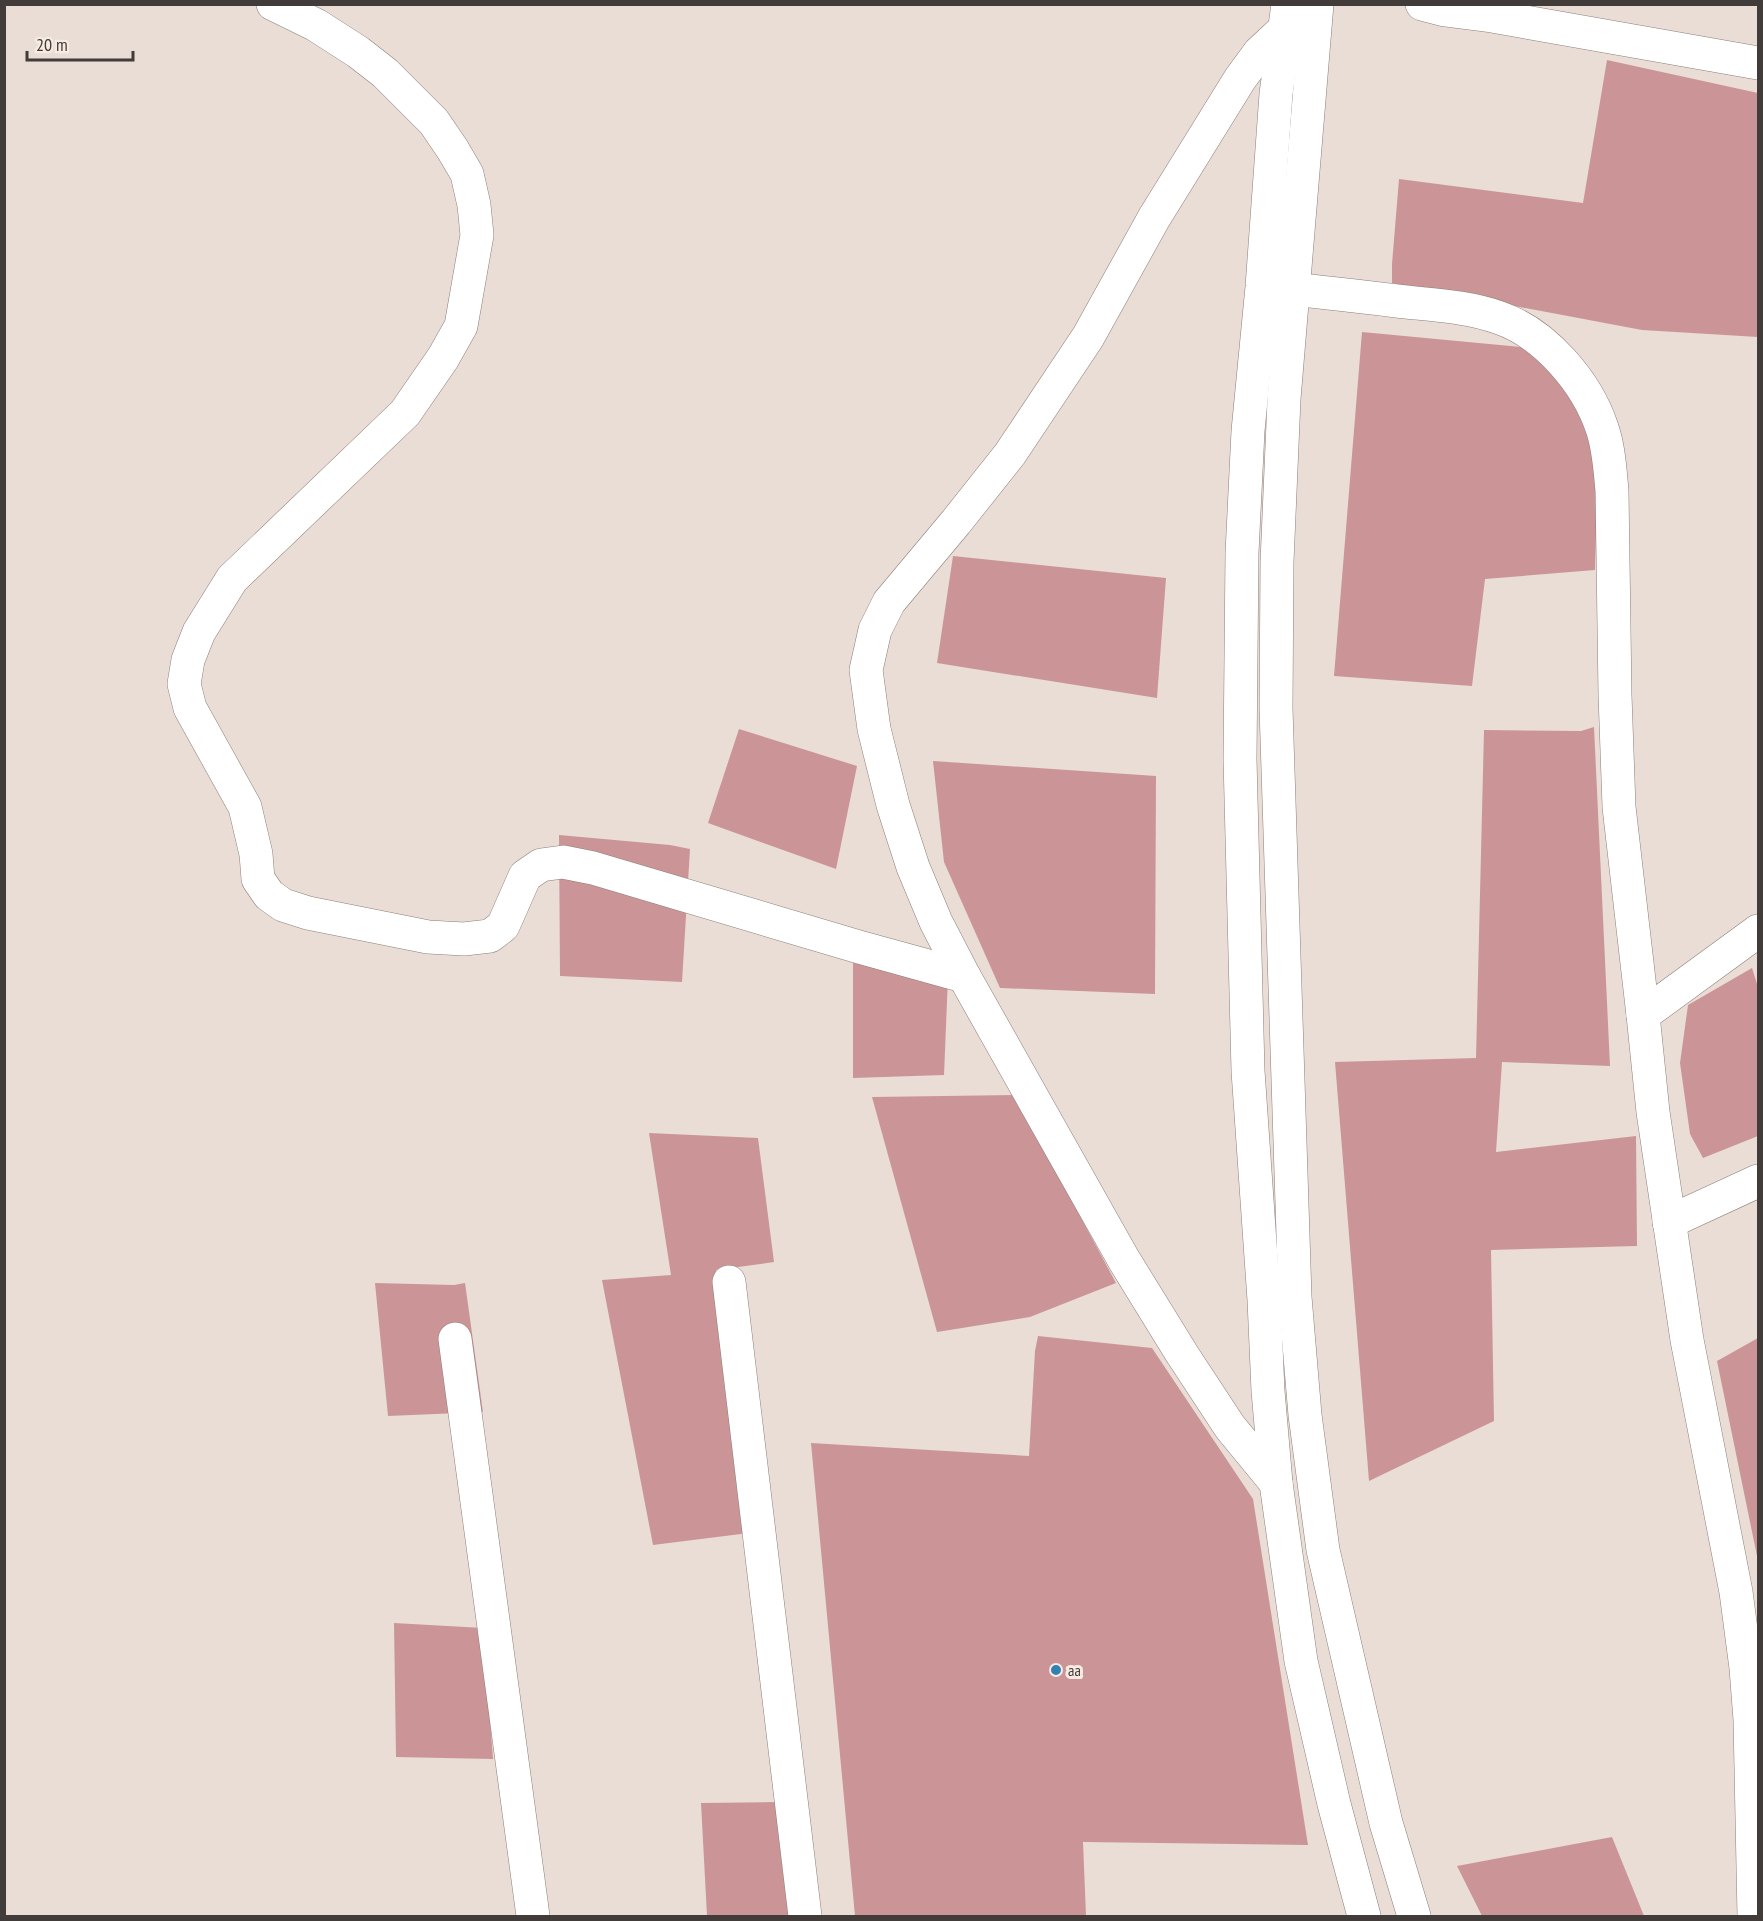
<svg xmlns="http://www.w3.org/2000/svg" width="1763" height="1921" viewBox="0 0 1763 1921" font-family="'PT Sans Narrow',sans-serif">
<rect width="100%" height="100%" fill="#eaddd6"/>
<g fill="#cb9597">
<polygon points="1607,60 1758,93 1758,337 1642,330 1392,283 1392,264 1399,179 1583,203"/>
<polygon points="1362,332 1521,347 1566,374 1598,457 1595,570 1485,579 1472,686 1334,676"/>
<polygon points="953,556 1166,578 1157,698 937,663"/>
<polygon points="1594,727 1610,1066 1502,1062 1496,1152 1636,1136 1637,1246 1491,1250 1494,1421 1369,1481 1335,1062 1476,1058 1484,730 1581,731"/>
<polygon points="739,729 857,766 836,869 708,823"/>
<polygon points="933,761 1156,776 1155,994 1000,988 944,862"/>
<polygon points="559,835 670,845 690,849 682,982 560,976"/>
<polygon points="853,963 948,977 944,1075 853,1078"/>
<polygon points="1752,968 1758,987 1758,1136 1703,1158 1690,1134 1680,1063 1688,1005"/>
<polygon points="1015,1095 1116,1283 1030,1317 937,1332 872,1097"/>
<polygon points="649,1133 758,1138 774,1262 716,1270 749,1533 653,1545 602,1280 671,1275"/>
<polygon points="375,1283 454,1285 465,1283 483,1412 388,1416"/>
<polygon points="1038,1336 1152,1348 1253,1499 1308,1845 1083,1842 1086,1916 855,1916 811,1443 1029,1456 1035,1351"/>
<polygon points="1758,1338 1758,1556 1757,1556 1717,1361"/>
<polygon points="394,1623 483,1628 493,1759 396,1757"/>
<polygon points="781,1802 794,1916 707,1916 701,1803"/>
<polygon points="1612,1837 1644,1916 1482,1916 1457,1866"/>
</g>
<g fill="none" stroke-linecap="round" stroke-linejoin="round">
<g stroke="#8b7f79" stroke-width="34">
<g id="minor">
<polyline points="273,4 316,25 358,52 385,73 434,122 453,150 467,174 474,205 477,235 461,326 443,358 405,413 232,579 199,632 188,660 184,684 190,708 245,807 256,854 258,879 269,895 283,905 308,913 428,937 464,939 490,936 503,926 525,876 541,865 563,862 593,868 859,947 964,976"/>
<polyline points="1288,4 1276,94 1262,287 1248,431 1242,553 1240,759 1248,1071 1264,1300 1268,1391 1276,1483 1301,1661 1334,1804 1364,1916"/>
<polyline points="1317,4 1284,399 1277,562 1276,708 1295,1297 1305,1415 1323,1550 1386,1823 1414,1916"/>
<polyline points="1422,4 1445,10 1492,16 1758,63"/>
<path d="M1270,287C1312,291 1355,296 1397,301C1431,305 1467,306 1500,318C1546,334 1587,383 1602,428C1609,448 1610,470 1612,491L1615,695L1619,807L1643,1015"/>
<polyline points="1669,1222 1758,1181"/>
<polyline points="729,1282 805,1916"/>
<polyline points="455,1339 533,1916"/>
<polyline points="1276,1483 1230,1427 1182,1354 1124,1260 964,976 936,922 913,867 893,805 874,729 866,670 875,630 889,602 956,522 1010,454 1088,337 1154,218 1240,79 1259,53 1290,24"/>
<polyline points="1754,1916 1750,1720 1746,1668 1736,1592 1687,1340 1653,1112 1643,1015 1758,931"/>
</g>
</g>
<use href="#minor" stroke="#fff" stroke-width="33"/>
</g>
<circle fill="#3082b3" stroke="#f7ebe3" stroke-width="2" cx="1056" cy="1670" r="6"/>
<g text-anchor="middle" stroke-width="6" stroke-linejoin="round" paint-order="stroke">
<g font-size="16" fill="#413c39" stroke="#f7ebe3" text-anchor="start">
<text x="1068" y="1676">aa</text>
</g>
</g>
<rect width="1763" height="1921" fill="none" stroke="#413c39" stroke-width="12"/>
<path d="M27 51v9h106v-9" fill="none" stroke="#413c39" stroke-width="3"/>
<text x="36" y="51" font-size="18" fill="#413c39" stroke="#f7ebe3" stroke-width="4.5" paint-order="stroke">20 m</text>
</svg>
